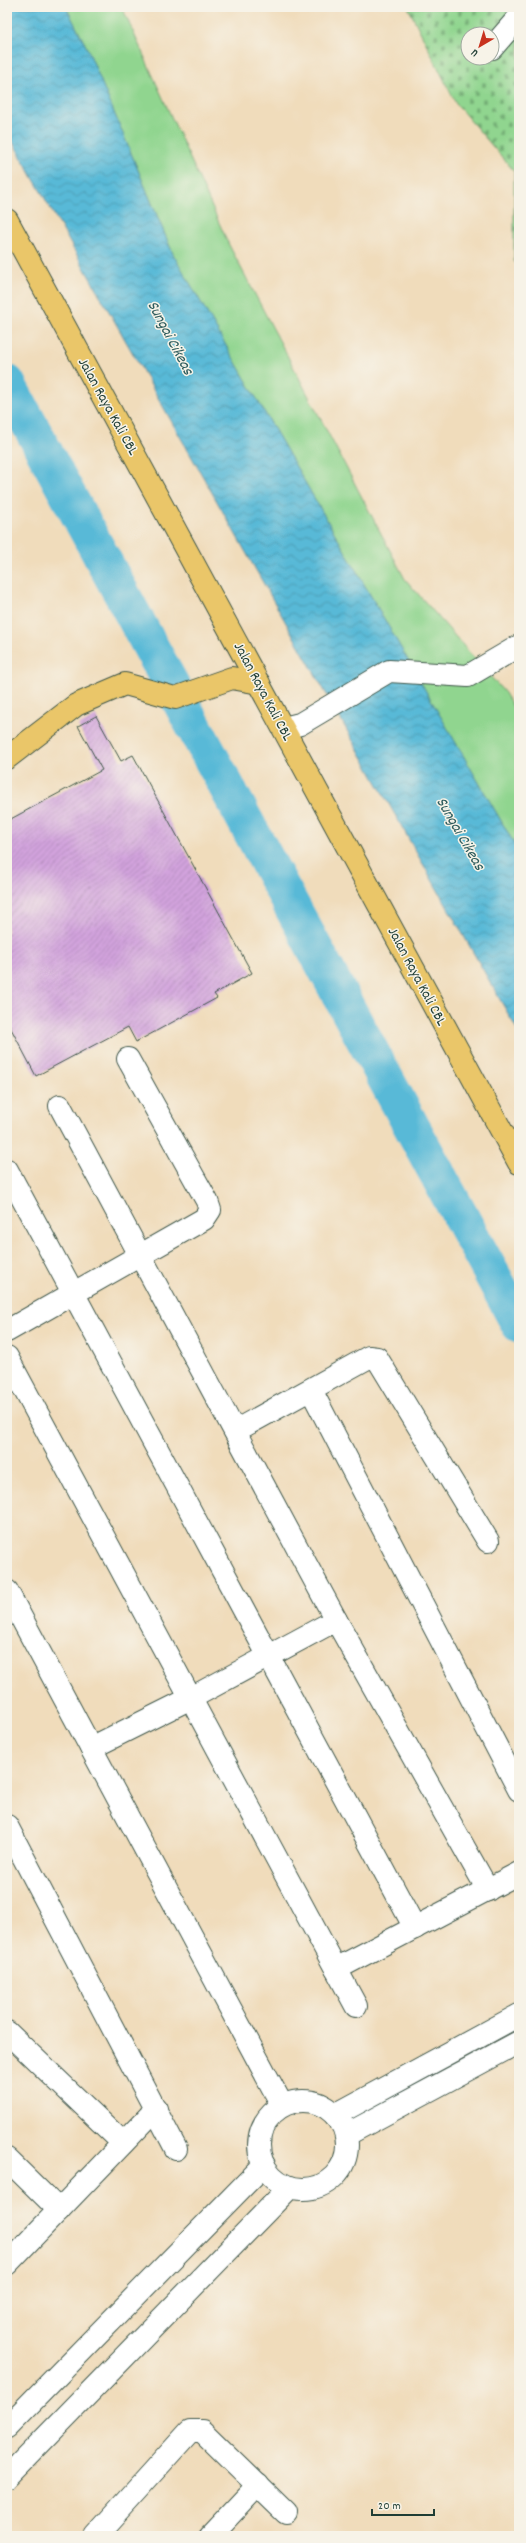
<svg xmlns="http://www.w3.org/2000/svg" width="526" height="2543" viewBox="0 0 526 2543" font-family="Dekko,sans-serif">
<defs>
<pattern id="cemetery-stones" width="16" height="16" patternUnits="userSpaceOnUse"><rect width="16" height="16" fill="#90d58f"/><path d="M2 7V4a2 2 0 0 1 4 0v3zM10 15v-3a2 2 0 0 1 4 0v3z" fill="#75ae76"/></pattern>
<pattern id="water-waves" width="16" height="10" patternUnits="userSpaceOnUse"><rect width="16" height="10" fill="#59b9d7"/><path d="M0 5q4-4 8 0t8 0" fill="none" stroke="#4998af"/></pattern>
<pattern id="building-hatch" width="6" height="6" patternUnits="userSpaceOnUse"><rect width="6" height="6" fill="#d2a3dd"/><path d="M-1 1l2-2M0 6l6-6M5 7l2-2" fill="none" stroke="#aa86b4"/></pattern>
</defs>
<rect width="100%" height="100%" fill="#f7f3e8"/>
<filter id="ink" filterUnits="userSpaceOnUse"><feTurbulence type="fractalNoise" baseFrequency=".025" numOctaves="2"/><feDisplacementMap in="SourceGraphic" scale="8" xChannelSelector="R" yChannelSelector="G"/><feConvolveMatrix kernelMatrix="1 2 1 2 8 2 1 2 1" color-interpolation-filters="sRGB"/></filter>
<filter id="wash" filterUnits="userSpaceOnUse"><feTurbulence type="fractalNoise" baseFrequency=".012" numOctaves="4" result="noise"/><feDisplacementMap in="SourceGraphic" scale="16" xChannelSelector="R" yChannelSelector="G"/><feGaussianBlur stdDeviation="0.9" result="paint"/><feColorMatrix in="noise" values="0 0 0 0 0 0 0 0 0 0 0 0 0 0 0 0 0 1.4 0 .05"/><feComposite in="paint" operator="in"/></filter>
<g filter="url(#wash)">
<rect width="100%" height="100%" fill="#f0dcbb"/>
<polygon fill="#90d58f" stroke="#588962" points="66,7 122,7 229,245 405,579 505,693 519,717 519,852 173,254 88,50"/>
<path fill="url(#cemetery-stones)" stroke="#588962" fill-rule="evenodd" d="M408,7H519V267L514,261V171L456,104ZM468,34H492V58H468Z"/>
<polygon fill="url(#water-waves)" stroke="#3c7b86" points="7,7 66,7 88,50 173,254 519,852 519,1033 7,132"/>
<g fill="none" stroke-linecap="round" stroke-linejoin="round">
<polyline stroke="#59b9d7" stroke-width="37" points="7,383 519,1324"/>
</g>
<g id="blocks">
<polygon fill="url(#building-hatch)" points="96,716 121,761 133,755 252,973 214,994 217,998 136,1042 128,1027 36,1076 7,1021 7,821 102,770 78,726"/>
</g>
</g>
<g filter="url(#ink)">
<use href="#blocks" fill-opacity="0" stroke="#3e5548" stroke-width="1"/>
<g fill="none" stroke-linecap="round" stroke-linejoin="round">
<g stroke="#3e5548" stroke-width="24">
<g id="minor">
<polyline points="492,48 519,17"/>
<polyline points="284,728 300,724 389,671 468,676 519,646"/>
<polyline points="60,1106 336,1620 488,1890"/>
<polyline points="7,1170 415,1928"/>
<polyline points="7,1331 204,1219 210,1210 207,1201 128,1059"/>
<polyline points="7,1357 356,2006"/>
<polyline points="311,1390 519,1790"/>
<polyline points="235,1431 369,1357 377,1358 488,1541"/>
<polyline points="7,1591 282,2105"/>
<polyline points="91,1748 191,1698 336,1620"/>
<polyline points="7,1826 176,2149"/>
<polyline points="336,1969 519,1873"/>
<polyline points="7,2032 123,2143"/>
<circle cx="303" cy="2145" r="44"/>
<polyline points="335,2115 519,2015"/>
<polyline points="346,2135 519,2042"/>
<polyline points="7,2159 59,2210"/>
<polyline points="7,2264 156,2109"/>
<polyline points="7,2427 264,2165"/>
<polyline points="7,2477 290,2187"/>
<polyline points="95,2536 190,2431 202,2431 286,2513"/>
<polyline points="210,2536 258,2485"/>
</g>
</g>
<g stroke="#3e5548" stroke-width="24">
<g id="major">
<polyline points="7,220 519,1163"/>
<polyline points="7,758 76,705 125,684 175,698 232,678 259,683"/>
</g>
</g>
<use href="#minor" stroke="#fff" stroke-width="22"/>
<use href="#major" stroke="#eac669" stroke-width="22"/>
</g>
</g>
<g text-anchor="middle" stroke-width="3" stroke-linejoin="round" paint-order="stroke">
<g font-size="15" fill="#1f3d34" stroke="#f7f3e8">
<text transform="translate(109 406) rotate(61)" y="5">Jalan Raya Kali CBL</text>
<text transform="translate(264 691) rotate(62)" y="5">Jalan Raya Kali CBL</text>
<text transform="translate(418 976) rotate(62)" y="5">Jalan Raya Kali CBL</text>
</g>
<g font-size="16" font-style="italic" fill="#2e5c5d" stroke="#f7f3e8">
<text transform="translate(172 337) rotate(62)" y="6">Sungai Cikeas</text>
<text transform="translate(462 833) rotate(60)" y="6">Sungai Cikeas</text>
</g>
</g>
<rect width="526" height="2543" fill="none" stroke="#f7f3e8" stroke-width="24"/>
<g transform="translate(480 46) rotate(218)"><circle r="19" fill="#f7f3e8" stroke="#a1aaa0"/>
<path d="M0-3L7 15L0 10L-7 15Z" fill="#c8321e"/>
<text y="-6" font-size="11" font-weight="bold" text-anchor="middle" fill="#1f3d34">U</text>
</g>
<path d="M372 2509v6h62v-6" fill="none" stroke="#1f3d34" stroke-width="2"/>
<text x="378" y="2509" font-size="12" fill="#1f3d34" stroke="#f7f3e8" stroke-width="3" paint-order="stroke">20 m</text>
</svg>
